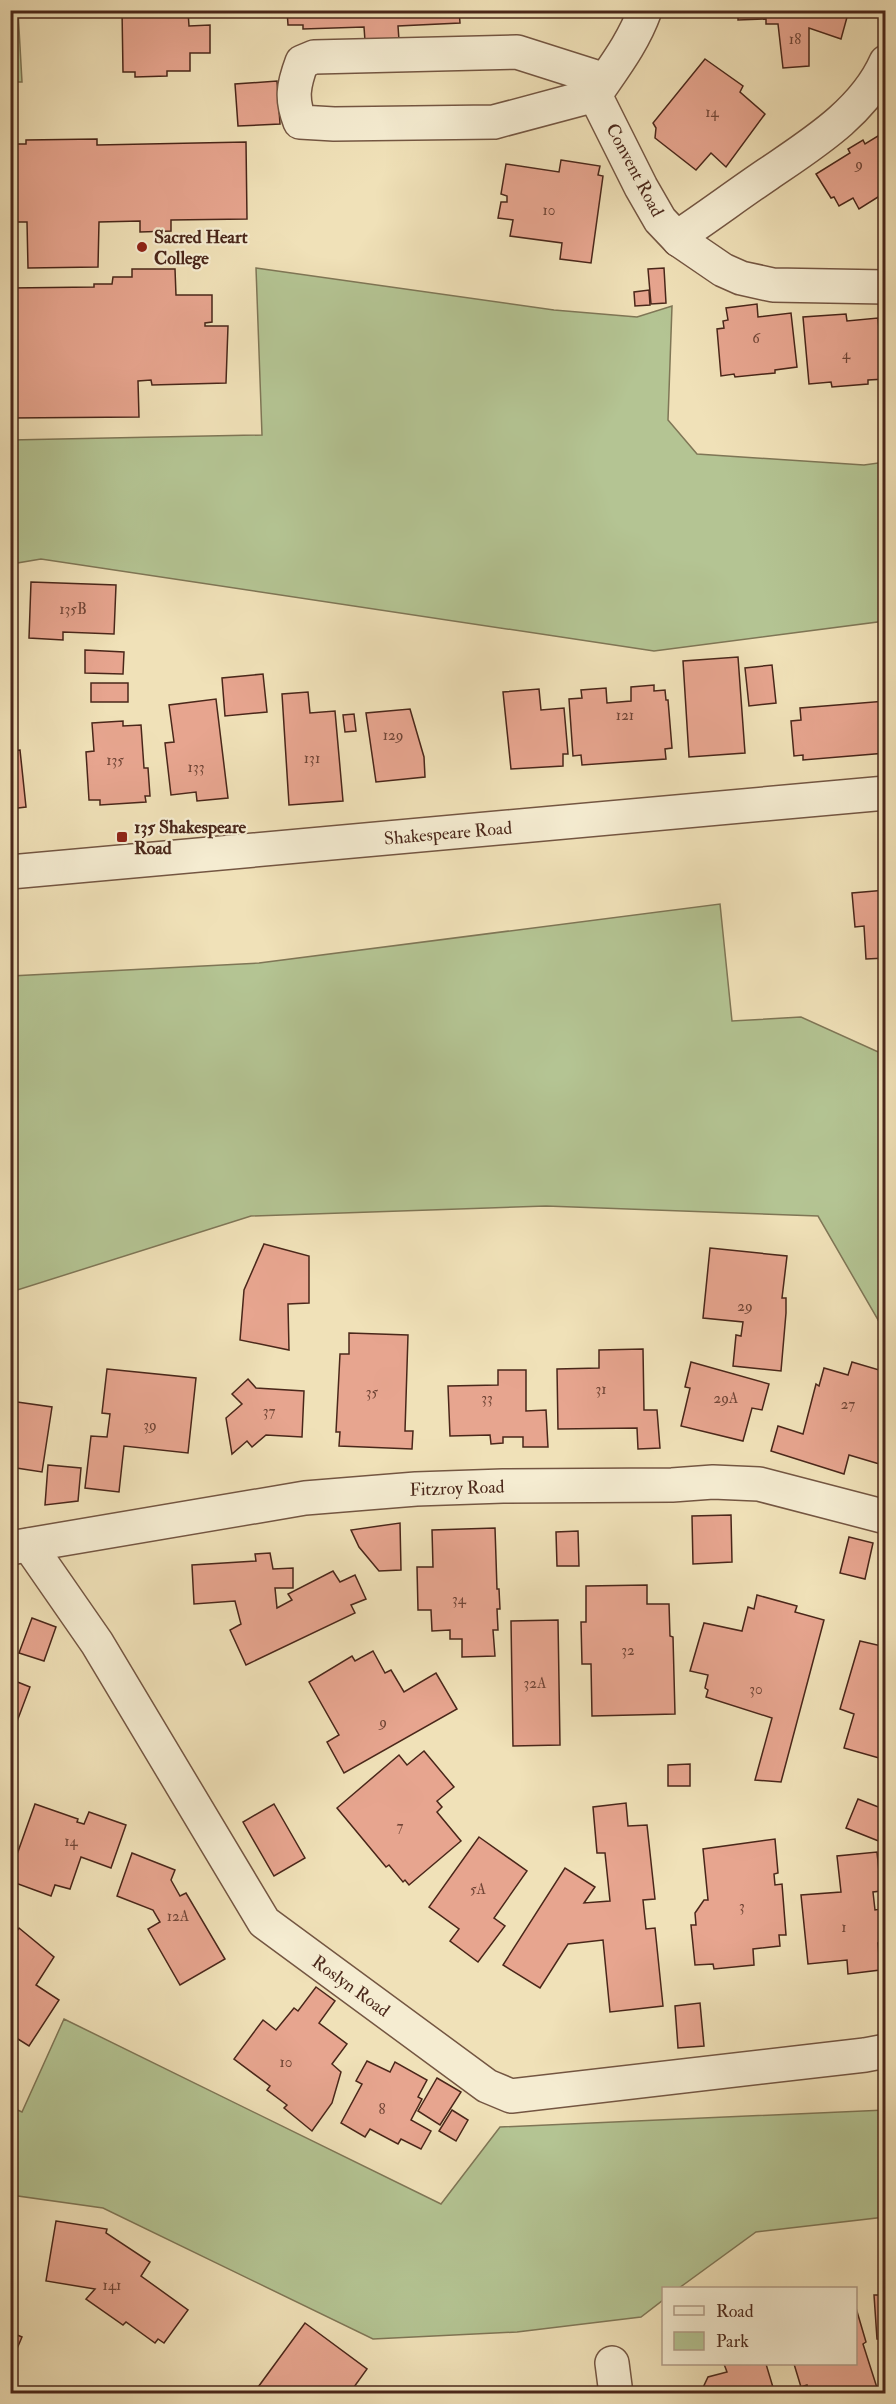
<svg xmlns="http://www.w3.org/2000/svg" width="896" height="2404" viewBox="0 0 896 2404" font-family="'IM FELL Double Pica',serif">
<rect width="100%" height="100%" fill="#f0e1b8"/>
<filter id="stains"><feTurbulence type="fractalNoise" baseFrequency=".00333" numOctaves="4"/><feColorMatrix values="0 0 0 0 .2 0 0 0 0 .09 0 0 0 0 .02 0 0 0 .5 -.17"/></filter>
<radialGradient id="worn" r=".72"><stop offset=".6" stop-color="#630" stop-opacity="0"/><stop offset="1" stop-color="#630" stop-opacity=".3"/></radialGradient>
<g fill="#b4c493" stroke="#7f7656" stroke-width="1.5">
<polygon points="11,10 18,11 22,82 11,82"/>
<polygon points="256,268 554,310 637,317 672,306 668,420 697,454 864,465 885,462 885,621 654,651 41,559 11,564 11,440 262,435"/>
<polygon points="720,904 732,1021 801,1017 885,1055 885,1332 818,1216 546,1206 251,1216 11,1292 11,976 259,963"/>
<polygon points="64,2019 441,2204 500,2127 885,2110 885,2217 756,2232 679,2288 664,2288 663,2300 641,2317 517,2332 373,2339 103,2208 11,2195 11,2107 22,2112"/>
</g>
<g fill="#e7a58f" stroke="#4a271a" stroke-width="1.5">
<polygon points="122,10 188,11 189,26 210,25 210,53 190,53 190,71 167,71 167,76 135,77 135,72 123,72"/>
<polygon points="287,10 459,10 460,23 398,26 399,40 365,41 364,27 303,29 303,25 288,25"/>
<polygon points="738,10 849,10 841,39 809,28 809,66 783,68 778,24 766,24 766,19 738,20"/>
<polygon points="705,59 743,86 740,92 765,114 726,167 711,153 696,170 655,138 656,128 653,123"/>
<polygon points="277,81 280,124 238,126 235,84"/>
<polygon points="886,131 886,192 859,209 853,198 839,206 834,197 831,198 816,174 850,153 848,149 863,140 865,144"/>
<polygon points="97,139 97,145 246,142 247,219 171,220 171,231 140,232 140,221 99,222 98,267 28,268 27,222 13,222 13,233 10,233 10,144 26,144 26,140"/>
<polygon points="561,160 600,166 598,175 603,176 591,263 560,259 562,243 510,236 513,220 498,218 501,202 507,202 507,196 501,194 506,164 559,172"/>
<polygon points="664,268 666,303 651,304 648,269"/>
<polygon points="132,269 175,269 176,295 212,295 212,322 205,323 205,326 228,326 226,383 152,385 151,380 138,381 139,417 10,418 10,288 94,287 94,284 112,284 113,277 132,277"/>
<polygon points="649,290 650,305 635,306 634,292"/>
<polygon points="757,304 758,317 791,313 797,367 775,370 775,373 735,377 734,374 721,376 717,329 724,328 723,321 728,320 726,308"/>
<polygon points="846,314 847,321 878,318 879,329 886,328 886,379 868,380 868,384 832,387 831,382 809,384 803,317"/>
<polygon points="31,582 116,585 114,634 63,632 63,640 29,638"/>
<polygon points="85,650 124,652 123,674 85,673"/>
<polygon points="886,656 886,680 882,657"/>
<polygon points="738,657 745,753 689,757 683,661"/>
<polygon points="772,665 776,703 749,706 745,668"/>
<polygon points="263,674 267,712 225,716 222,678"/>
<rect x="91" y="683" width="37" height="19"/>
<polygon points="654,685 654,691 665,690 666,700 668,700 672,748 665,749 666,759 582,765 581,755 573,756 569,699 582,698 581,690 606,688 607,703 631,701 631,687"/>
<polygon points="539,689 541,710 564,708 568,754 563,754 563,766 511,769 503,692"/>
<polygon points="308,692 310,713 335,711 343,801 289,805 282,694"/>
<polygon points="216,699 228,798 197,801 196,792 171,795 165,743 174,742 169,705"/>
<polygon points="886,701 886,753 803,760 803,755 794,756 791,721 801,720 800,708"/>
<polygon points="410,709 424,757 425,777 376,782 366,713"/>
<polygon points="354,714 356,731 345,732 343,715"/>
<polygon points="123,721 123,726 141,725 144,768 148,768 150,796 145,796 146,802 100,805 100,800 89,800 86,752 94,751 92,723"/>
<polygon points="20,750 26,807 10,809 10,751"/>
<polygon points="886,890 886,958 866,959 864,926 855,927 852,893"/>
<polygon points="879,965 886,965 886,986 881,986"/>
<polygon points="264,1244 309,1256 309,1303 288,1304 289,1350 240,1340 244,1290"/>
<polygon points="710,1248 787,1256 782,1298 786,1298 786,1313 781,1371 733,1366 736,1335 741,1336 743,1322 703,1318"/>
<polygon points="349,1333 408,1335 405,1431 413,1431 412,1449 339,1446 340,1432 336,1432 340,1354 349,1354"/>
<polygon points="643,1349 644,1410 657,1410 660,1448 638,1449 637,1428 558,1429 557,1369 599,1368 599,1350"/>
<polygon points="691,1362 769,1384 762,1410 752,1408 743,1441 681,1426 690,1388 685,1387"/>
<polygon points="852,1362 886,1372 886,1466 849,1455 844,1474 771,1451 778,1426 803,1434 816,1384 819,1386 824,1368 848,1375"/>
<polygon points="107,1369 196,1378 188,1453 124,1446 119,1492 85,1488 91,1436 107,1437 110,1414 102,1413"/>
<polygon points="498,1370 526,1370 526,1411 546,1410 548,1447 523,1447 523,1437 503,1437 503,1443 491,1444 490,1435 450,1436 448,1386 498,1385"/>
<polygon points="248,1379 256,1388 304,1391 302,1437 266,1435 252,1447 247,1441 232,1454 226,1418 242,1404 232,1394"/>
<polygon points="10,1401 52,1407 42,1472 10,1467"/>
<polygon points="48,1465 81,1468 78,1501 45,1505"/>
<polygon points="731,1515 732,1562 693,1564 692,1516"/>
<polygon points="400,1523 401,1570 379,1571 359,1547 351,1530"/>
<polygon points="495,1528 497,1589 499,1589 500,1609 497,1609 498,1630 493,1630 495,1656 462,1657 462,1639 450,1639 450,1630 432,1631 431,1610 418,1610 417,1567 433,1567 432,1530"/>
<polygon points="578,1531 579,1566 557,1566 556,1532"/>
<polygon points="849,1537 873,1543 865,1579 840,1573"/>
<polygon points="270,1553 273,1569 293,1568 293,1588 275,1588 277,1608 292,1600 288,1594 333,1571 340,1582 355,1575 366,1599 351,1605 355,1613 246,1665 230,1630 241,1624 235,1601 194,1604 192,1565 256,1561 255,1554"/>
<polygon points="647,1585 647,1604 669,1604 670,1636 673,1637 675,1714 592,1716 591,1664 582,1664 581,1622 586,1622 586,1586"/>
<polygon points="757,1595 797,1606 795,1612 824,1620 781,1782 755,1780 772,1718 706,1697 708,1690 705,1688 708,1675 690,1671 704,1623 742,1631 748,1607 754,1609"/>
<polygon points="32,1618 56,1627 44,1661 19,1653"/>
<polygon points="558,1620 560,1745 513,1746 511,1621"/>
<polygon points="860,1641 886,1647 886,1760 844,1748 854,1714 840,1709"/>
<polygon points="373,1651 385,1673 391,1670 404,1692 436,1673 457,1709 344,1773 327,1742 339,1735 309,1682 352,1656 355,1661"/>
<polygon points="10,1679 30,1687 10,1740"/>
<polygon points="424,1751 454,1787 437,1801 442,1807 437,1812 461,1841 409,1885 405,1880 403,1882 389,1865 386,1867 337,1808 399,1755 407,1765"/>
<polygon points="690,1764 690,1786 668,1786 668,1765"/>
<polygon points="858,1799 886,1810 886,1830 881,1842 846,1828"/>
<polygon points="626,1803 628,1826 647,1825 655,1899 643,1900 646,1929 655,1928 663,2006 610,2012 603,1940 568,1944 540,1988 503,1965 565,1868 595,1887 584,1903 610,1901 605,1853 597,1853 593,1807"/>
<polygon points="35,1804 78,1819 77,1822 84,1824 89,1812 126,1825 111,1868 81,1857 70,1889 55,1885 51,1896 10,1881 10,1874"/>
<polygon points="274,1804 305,1858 274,1876 243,1822"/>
<polygon points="479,1837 527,1871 494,1918 505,1926 478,1962 450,1941 459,1929 429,1907"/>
<polygon points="775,1839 778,1873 774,1874 775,1885 782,1884 786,1935 779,1935 780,1946 753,1949 754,1965 714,1969 713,1964 695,1965 691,1925 696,1925 695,1913 704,1900 708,1900 703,1849"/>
<polygon points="877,1852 881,1891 873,1892 875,1910 881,1909 885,1943 878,1943 880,1970 848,1974 847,1960 808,1964 801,1895 841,1892 837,1856"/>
<polygon points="132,1853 175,1870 171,1880 180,1896 186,1893 225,1959 180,1985 148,1929 160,1922 153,1910 117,1896"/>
<polygon points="19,1928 54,1957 36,1985 59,2000 29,2046 10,2034 10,1941"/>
<polygon points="316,1987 335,2001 319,2023 347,2044 332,2064 341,2072 332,2103 312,2131 284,2108 287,2105 267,2090 270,2086 234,2059 263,2020 276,2030 294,2008 298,2011"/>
<polygon points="700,2003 704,2046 678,2048 675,2006"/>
<polygon points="367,2061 390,2072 395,2062 427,2080 418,2097 422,2099 411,2120 431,2131 421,2149 401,2139 398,2144 370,2129 365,2137 341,2123 362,2084 356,2081"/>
<polygon points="437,2078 461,2092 440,2125 418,2111"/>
<polygon points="452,2110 468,2120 456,2141 439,2131"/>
<polygon points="56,2221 107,2229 106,2233 150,2262 141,2276 188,2310 164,2343 158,2339 155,2343 126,2322 123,2325 86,2299 95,2289 46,2281"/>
<polygon points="874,2295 886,2295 886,2339 877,2339"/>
<polygon points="856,2308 866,2342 863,2344 879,2394 810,2394 807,2385 801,2387 794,2364 856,2364"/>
<polygon points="305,2323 367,2369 349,2394 253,2394"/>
<polygon points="10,2332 22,2337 10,2365"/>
<polygon points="724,2364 766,2364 775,2394 700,2394 708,2377 727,2372"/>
</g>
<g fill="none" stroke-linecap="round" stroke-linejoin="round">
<g stroke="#745642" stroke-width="36">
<g id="minor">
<path d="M605,80L517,52L314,57L302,62C293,86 291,99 300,122L334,124L494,122L595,95C614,67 633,43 645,10"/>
<polyline points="595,95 641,187 660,220 679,240 723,270 741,278 773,285 886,287"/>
<path d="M679,240L685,232C713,213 740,193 768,174C812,144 864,112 886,62"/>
<polyline points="10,872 886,793"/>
<polyline points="29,1545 97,1643 264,1922 487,2086 511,2096 865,2055 886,2051"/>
<polyline points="10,1548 305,1498 416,1489 503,1486 672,1485 713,1482 759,1484 886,1517"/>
<polyline points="612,2363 616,2394"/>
</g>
</g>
<use href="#minor" stroke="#f5ecd1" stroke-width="33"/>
</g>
<g fill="#8f2418" stroke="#f5ecd1" stroke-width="2">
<circle cx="142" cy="247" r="6"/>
<rect x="116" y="831" width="12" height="12" rx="3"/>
</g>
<g text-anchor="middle" stroke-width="4.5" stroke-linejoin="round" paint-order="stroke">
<g font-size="15" fill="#714637">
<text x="795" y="44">18</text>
<text x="712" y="117">14</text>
<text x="859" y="169">9</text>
<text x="549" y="215">10</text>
<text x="756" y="343">6</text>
<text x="846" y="359">4</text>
<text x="73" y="614">135B</text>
<text x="625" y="720">121</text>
<text x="393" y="740">129</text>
<text x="312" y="763">131</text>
<text x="115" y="765">135</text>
<text x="196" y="772">133</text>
<text x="745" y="1311">29</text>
<text x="601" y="1394">31</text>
<text x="372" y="1397">35</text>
<text x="487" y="1403">33</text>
<text x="726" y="1403">29A</text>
<text x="848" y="1409">27</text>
<text x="269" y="1416">37</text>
<text x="150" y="1430">39</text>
<text x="459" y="1604">34</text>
<text x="628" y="1655">32</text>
<text x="535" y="1688">32A</text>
<text x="756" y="1694">30</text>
<text x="383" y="1727">9</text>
<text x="400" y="1831">7</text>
<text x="71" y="1846">14</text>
<text x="478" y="1894">5A</text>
<text x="742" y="1911">3</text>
<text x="178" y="1921">12A</text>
<text x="844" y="1932">1</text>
<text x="286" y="2067">10</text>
<text x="382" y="2114">8</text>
<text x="112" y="2290">141</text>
</g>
<g font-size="18" fill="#4a271a" stroke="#f5ecd1">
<text transform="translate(635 170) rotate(62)" y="6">Convent Road</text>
<text transform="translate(448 833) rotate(-5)" y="6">Shakespeare Road</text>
<text transform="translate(457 1488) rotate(-2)" y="6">Fitzroy Road</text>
<text transform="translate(351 1986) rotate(36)" y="6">Roslyn Road</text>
</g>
<g font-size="18" font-weight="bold" fill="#4a271a" stroke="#f5ecd1" text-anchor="start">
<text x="154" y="243">Sacred Heart<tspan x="154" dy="21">College</tspan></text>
<text x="134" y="833">135 Shakespeare<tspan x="134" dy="21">Road</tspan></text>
</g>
</g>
<rect width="896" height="2404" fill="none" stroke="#f0e1b8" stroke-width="36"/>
<rect x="12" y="12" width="872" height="2380" fill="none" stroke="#4a271a" stroke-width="3"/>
<rect x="18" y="18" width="860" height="2368" fill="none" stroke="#4a271a" stroke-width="1.5"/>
<rect x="662" y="2287" width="195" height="78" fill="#f5ecd1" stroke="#b19d88" stroke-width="1.5"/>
<rect x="674" y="2306" width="30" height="9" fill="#f5ecd1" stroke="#b19d88" stroke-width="1.5"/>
<text x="716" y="2317" font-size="18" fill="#4a271a">Road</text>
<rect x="674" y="2332" width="30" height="18" fill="#b4c493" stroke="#b19d88" stroke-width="1.5"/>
<text x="716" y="2347" font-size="18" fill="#4a271a">Park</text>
<rect width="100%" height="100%" filter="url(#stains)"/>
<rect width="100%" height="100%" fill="url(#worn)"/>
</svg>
